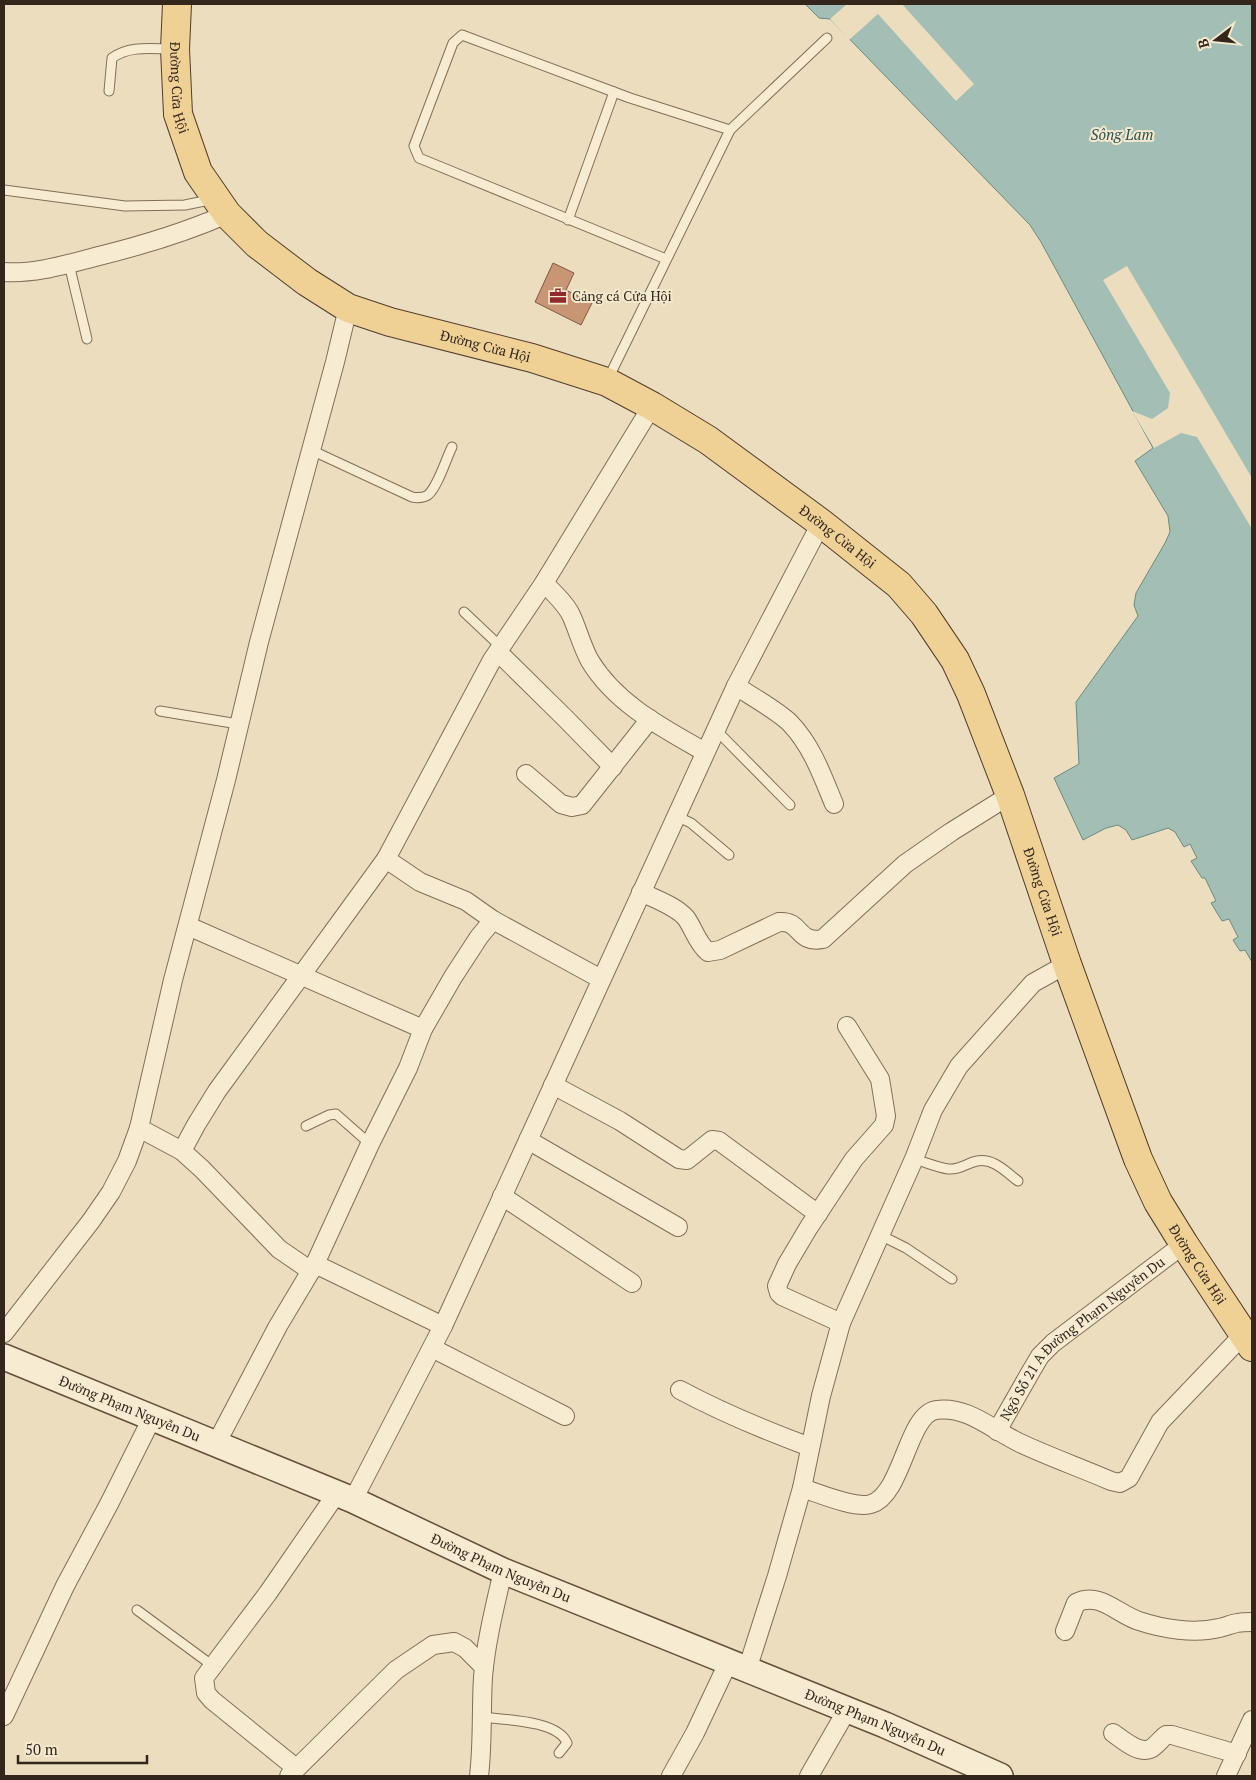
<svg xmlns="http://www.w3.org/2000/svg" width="1256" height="1780" viewBox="0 0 1256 1780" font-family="'PT Serif',serif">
<rect width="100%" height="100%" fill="#ecddbf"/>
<polygon fill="#a2beb5" stroke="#6a8b82" points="805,4 1252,4 1252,962 1245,950 1240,951 1233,940 1238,937 1229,919 1222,921 1211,903 1216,901 1205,878 1202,878 1191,861 1197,858 1190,844 1184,847 1175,832 1168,828 1132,840 1126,830 1118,825 1106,828 1083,840 1054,778 1079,764 1076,702 1138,616 1134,605 1136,593 1165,543 1170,532 1168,516 1135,461 1153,448 1041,242 1030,225 830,19 819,18"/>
<g fill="#ecddbf">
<polygon points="847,4 902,4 974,84 956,101 878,14 849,40 830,19"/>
<polygon points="1127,266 1252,478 1252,529 1197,437 1181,433 1154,448 1132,411 1152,419 1168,408 1170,393 1103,280"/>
</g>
<polygon fill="#c99675" stroke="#82583f" points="553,263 574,273 566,290 592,303 581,325 535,302"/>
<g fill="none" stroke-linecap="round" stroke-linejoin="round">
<g stroke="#836e58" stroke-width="11">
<g id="service">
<path d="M109,91L112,58C130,45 152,49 172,49"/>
<polyline points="4,190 125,206 185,205 214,199"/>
<polyline points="568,220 614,92"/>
<polyline points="666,259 419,158 414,146 453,43 462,35 630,98 730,130"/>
<polyline points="69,264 87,339"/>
<polyline points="608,379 730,130 827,38"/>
<path d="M311,450L412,497C417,498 423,498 428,495C438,486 446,459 452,447"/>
<polyline points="464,612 501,647"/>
<polyline points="160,711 238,724"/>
<polyline points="716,730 790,805"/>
<polyline points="676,816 691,823 729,855"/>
<polyline points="306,1126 329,1115 336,1114 370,1144"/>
<path d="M914,1159C925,1162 936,1167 948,1169C961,1170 966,1163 977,1161C994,1158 1006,1172 1018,1181"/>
<polyline points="880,1235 906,1248 952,1279"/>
<polyline points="137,1610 213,1666"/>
<path d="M482,1717C504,1720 558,1720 567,1743L559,1753"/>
</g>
</g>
<g stroke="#836e58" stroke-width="20">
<g id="minor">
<path d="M4,272C35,274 64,265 95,257C140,246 184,233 227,214"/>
<path d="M544,583C554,593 565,603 571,615C578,630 582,647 590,661C616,704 663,728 705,752"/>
<polyline points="498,652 566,719 613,767"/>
<path d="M736,686C751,696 778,711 790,723C812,746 822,775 834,804"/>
<polyline points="526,774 561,804 572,807 582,805 650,719"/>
<polyline points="386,859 420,882 466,901 493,920 601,979"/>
<path d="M641,892C655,899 676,906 686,918C694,929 697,943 708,952L720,950L779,922C802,920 796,944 823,939L905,864L951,832L1010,795"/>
<polyline points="188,926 423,1029"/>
<polyline points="553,1085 620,1121 679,1159 687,1160 712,1140 719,1141 818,1214"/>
<polyline points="139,1128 182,1151 202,1169 279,1249 311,1271"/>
<polyline points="528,1140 678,1227"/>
<polyline points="182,1151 196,1125 217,1091 386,859 492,660 544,583 652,406"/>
<polyline points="502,1196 632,1283"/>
<polyline points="315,1264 443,1326"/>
<polyline points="841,1323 782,1296 779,1293 777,1286 787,1264 809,1227 854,1159 884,1125 886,1116 880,1079 847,1026"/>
<polyline points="4,1333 91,1221 111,1192 127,1161 139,1128 173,980 226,780 259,642 335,362 348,308"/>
<polyline points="432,1348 565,1416"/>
<path d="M680,1390C723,1413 764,1430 810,1447"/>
<path id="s1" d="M997,1431L1030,1373L1040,1356L1053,1343L1184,1244"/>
<polyline points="216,1444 278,1326 315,1264 370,1144 408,1068 423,1029 453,977 479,937 493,920"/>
<path d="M802,1488C818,1493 855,1509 871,1504C903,1494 907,1415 936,1410C967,1405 994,1431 1020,1443C1050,1457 1081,1468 1111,1481L1120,1483L1129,1478L1160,1422L1243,1335"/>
<polyline points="353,1500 443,1326 736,686 821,523"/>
<path d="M1065,1631L1076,1603C1100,1591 1117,1614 1139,1621C1163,1629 1194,1634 1219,1628C1225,1627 1231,1624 1237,1623C1242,1622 1247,1622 1252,1622"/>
<polyline points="747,1670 777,1576 802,1488 821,1396 841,1323 914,1159 933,1110 959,1066 1033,983 1067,964"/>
<polyline points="4,1716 65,1586 109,1504 152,1418"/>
<path d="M1113,1733C1122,1739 1138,1754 1150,1749C1155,1747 1161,1739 1166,1735H1172L1237,1754"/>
<polyline points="296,1768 212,1700 206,1693 204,1678 268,1593 337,1493"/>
<polyline points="289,1776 396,1670 433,1645 454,1642 465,1648 484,1667"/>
<path d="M479,1776C483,1743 481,1710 483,1677C486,1641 495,1606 503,1571"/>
<polyline points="671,1776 695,1733 728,1663"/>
<polyline points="809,1776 847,1710"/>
<polyline points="1226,1776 1252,1720"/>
</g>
</g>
<g stroke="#654f3b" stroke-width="28">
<g id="secondary">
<path id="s2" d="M4,1357L353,1500L503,1571L885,1725L1000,1776"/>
</g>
</g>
<g stroke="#513d2c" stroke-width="30">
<g id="primary">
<path id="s3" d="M177,4L175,49L178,114L198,172L227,214L257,244L307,282L348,308L390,322L532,358L607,382L652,406L708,440L821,523L899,585L924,614L955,660L971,694L1010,795L1067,964L1138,1159L1158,1202L1184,1244L1252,1347"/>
</g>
</g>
<use href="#service" stroke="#f7ebd1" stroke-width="9"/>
<use href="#minor" stroke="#f7ebd1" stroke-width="18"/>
<use href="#secondary" stroke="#f7ebd1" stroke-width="25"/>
<use href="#primary" stroke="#efd196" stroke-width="28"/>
</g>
<defs>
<g id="office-bare" transform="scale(1.35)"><path d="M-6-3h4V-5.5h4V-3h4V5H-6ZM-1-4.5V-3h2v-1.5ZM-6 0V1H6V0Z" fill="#902a2d" stroke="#f4e8ce" stroke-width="2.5" paint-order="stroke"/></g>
</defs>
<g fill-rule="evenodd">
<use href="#office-bare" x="558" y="296"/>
</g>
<g text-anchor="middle" stroke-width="4" stroke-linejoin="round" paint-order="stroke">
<g font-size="14" fill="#33271c" stroke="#f4e8ce">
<text dy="5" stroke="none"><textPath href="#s3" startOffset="84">Đường Cửa Hội</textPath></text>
<text dy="5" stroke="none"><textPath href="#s3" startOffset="519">Đường Cửa Hội</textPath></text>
<text dy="5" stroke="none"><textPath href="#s3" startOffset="924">Đường Cửa Hội</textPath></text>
<text dy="5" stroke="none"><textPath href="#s3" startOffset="1344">Đường Cửa Hội</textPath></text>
<text dy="5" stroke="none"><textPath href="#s3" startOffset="1749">Đường Cửa Hội</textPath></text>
<text dy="5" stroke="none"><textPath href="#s1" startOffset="128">Ngõ Số 21 A Đường Phạm Nguyễn Du</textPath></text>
<text dy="5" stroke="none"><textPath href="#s2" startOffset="136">Đường Phạm Nguyễn Du</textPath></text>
<text dy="5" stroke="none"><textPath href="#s2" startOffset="540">Đường Phạm Nguyễn Du</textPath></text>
<text dy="5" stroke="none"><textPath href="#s2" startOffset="945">Đường Phạm Nguyễn Du</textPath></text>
</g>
<g font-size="14" fill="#33271c" stroke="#f4e8ce" text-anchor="start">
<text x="572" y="301">Cảng cá Cửa Hội</text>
</g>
<g font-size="15" font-style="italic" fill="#2c534f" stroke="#f4e8ce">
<text x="1122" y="140">Sông Lam</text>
</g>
</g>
<rect width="1256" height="1780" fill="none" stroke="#33271c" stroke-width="10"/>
<g transform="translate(1216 40) rotate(254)" stroke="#f4e8ce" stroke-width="4" paint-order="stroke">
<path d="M0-4L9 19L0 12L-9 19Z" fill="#33271c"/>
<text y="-8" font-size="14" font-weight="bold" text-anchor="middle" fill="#33271c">B</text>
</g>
<path d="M18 1755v8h129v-8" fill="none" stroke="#33271c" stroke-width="2.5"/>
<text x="25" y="1755" font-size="15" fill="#33271c" stroke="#f4e8ce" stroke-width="4" paint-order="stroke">50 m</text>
</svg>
